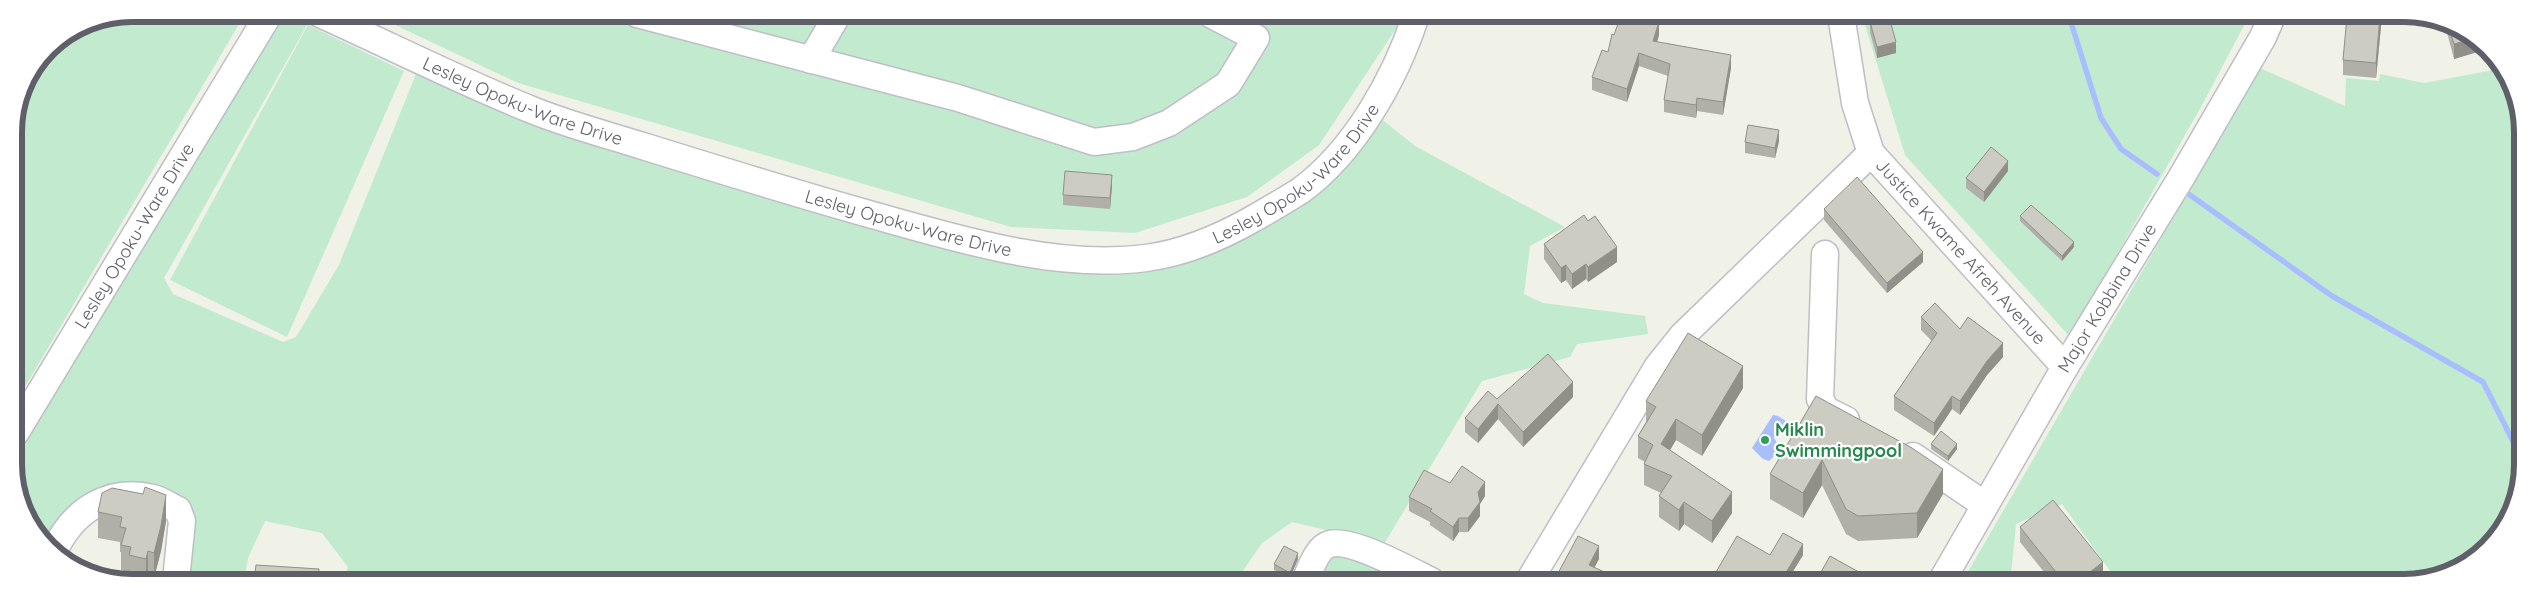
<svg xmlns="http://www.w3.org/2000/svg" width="2537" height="596" viewBox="0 0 2537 596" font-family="Quicksand,sans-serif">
<rect width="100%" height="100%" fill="#f0f1e7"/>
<g fill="#c2eacf">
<polygon points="133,14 245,14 16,402 14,125 23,87 49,48 87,23"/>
<polygon points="276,14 303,14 311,18 164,278 173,294 283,342 296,337 339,265 416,74 424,72 1033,264 1121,274 1214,252 1315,196 1379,117 1415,146 1565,227 1530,246 1524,294 1543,303 1645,316 1648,334 1577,344 1570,357 1482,381 1384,544 1292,522 1262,543 1236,581 343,580 348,567 322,533 265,521 248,558 244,580 187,580 191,511 101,490 48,546 16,487 16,443"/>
<polygon points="372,14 1403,15 1401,21 1319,145 1247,197 1135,233 1011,227 518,83"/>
<polygon points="1862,15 2249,16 2202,105 2070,337 1905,155"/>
<polygon points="308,25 404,71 287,337 170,280"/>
<polygon points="2260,68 2345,106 2346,78 2379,81 2380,74 2424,83 2499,69 2521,109 2521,180 2515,190 2521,205 2521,486 2507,523 2483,553 2450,573 2412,582 2118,582 2062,504 2016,524 2011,575 2002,582 1962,582"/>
<polygon points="1332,548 1412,581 1315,581"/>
</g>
<polygon fill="#a9beff" points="1773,415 1778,416 1789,423 1790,428 1776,433 1774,438 1779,446 1778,452 1769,461 1763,459 1752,448"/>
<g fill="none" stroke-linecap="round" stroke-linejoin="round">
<g stroke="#a9beff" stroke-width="5.5">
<polyline points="2069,16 2101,118 2121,149 2157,174"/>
<polyline points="2190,195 2332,296 2483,382 2521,457"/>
</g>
<g stroke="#bebec6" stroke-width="29">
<g id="minor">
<path id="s1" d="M320,14C391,46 460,81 532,110C569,125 608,135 646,147C720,170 794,193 869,214C955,238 1056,270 1146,258C1184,253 1217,239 1251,220C1267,211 1284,201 1300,191C1354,152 1396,78 1416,15"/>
<polyline points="637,14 958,98 1094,142 1133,137 1169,123 1228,84 1256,38 1212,15"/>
<path id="s2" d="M1841,15L1855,103L1871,153L2065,367"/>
<polyline points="811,60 838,14"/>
<polyline points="1825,254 1820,399 1826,410 1846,420"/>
<path id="s3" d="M16,432L269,14"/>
<polyline points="1913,456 1985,505"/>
<path d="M54,551C73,511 108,487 153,498C161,500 170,506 178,510L182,521L176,580"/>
<path d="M1305,581C1310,570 1317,547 1330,544C1351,538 1411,571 1431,581"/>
<polyline points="1529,581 1658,366 1682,336 1871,153"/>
<path id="s4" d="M1941,582L2065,367L2181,178L2263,37L2272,16"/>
</g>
</g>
<use href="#minor" stroke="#fff" stroke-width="26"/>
</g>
<g fill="#b0afa8">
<polygon points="1585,15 1638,15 1659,35 1657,42 1731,68 1723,115 1697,111 1696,118 1664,112 1664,100 1668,76 1639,66 1627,102 1592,90 1592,77 1608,52 1620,18 1586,19"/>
<polygon points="2347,16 2382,16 2376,78 2343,75 2343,60"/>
<polygon points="2393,16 2421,16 2408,25"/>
<polygon points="2428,16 2443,24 2431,27"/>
<polygon points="1870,22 1896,53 1877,58 1870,32"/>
<polygon points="2445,25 2488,48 2454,59"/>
<polygon points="1779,141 1775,158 1745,153 1745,142"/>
<polygon points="2008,171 1984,202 1966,188 1966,178"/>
<polygon points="1112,186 1110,209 1063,205 1063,195"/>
<polygon points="1824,209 1923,262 1887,293 1824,220"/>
<polygon points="2020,216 2074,247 2062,261 2020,221"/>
<polygon points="1544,244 1617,262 1588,282 1586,279 1572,289 1566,280 1561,283 1544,259"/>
<polygon points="1921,317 1960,329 2003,357 1987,375 1960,415 1952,409 1934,436 1894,410 1894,396 1932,341 1921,330"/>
<polygon points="1743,388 1702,456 1676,440 1670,450 1732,513 1712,543 1684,524 1679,531 1659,517 1659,496 1661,493 1644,485 1644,464 1645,462 1638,458 1638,436 1646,422 1646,401"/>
<polygon points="1816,396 1943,494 1917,538 1858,541 1846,534 1822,485 1803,518 1770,499 1770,474"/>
<polygon points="1573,397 1523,447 1498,419 1478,443 1465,432 1465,418 1497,399"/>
<polygon points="1931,444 1957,449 1948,461 1931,449"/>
<polygon points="1450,483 1485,496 1480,504 1480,516 1468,532 1459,532 1453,541 1430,525 1430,522 1409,511 1409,497"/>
<polygon points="98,512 166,521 161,551 154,578 148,576 147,580 129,580 129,572 121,570 121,552 120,552 120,542 98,538"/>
<polygon points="2020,527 2103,577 2096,582 2052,582 2020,542"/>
<polygon points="1770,555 1803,555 1787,581 1712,581 1712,579"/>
<polygon points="1298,559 1290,578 1274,570 1274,564"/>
<polygon points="1599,559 1594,567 1624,581 1556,581 1556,577"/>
</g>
<g fill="#908f88">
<polygon points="2380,16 2382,16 2376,78 2376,63"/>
<polygon points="2408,16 2421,16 2408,25"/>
<polygon points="2431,18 2443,24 2431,27"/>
<polygon points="1659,22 1659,35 1653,54 1653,41"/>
<polygon points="2471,39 2488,49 2454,59 2454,44"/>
<polygon points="1896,42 1896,53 1877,58 1877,47"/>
<polygon points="1639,53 1639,66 1627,102 1627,89"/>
<polygon points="1731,55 1731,68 1723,115 1723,102"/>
<polygon points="1697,98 1697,111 1696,118 1696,105"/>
<polygon points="1779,130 1779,141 1775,158 1775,148"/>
<polygon points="2008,161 2008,171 1984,202 1984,192"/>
<polygon points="1112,175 1112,186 1110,209 1110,198"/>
<polygon points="2074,242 2074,247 2062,261 2062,256"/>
<polygon points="1617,247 1617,262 1588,282 1588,267"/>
<polygon points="1923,252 1923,262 1887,293 1887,283"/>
<polygon points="1586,264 1586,279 1572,289 1572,274"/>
<polygon points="1566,265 1566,280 1561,283 1561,268"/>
<polygon points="2003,343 2003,357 1987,375 1960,415 1960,401 1987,361"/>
<polygon points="1743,366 1743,388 1702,456 1702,435"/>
<polygon points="1573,382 1573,397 1523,447 1523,432"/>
<polygon points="1952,396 1952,409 1934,436 1934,423"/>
<polygon points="1498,404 1498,419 1478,443 1478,429"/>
<polygon points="1676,419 1676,440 1661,465 1661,444"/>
<polygon points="1957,444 1957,449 1948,461 1948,456"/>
<polygon points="1822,460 1822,485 1803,518 1803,493"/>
<polygon points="1943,469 1943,494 1917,538 1917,513"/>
<polygon points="1485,482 1485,496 1480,504 1480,516 1468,532 1468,518 1478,492"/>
<polygon points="1732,492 1732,513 1712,543 1712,521"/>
<polygon points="166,495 166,521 161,551 154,578 154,553"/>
<polygon points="1684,502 1684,524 1679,531 1679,510"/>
<polygon points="1459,518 1459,532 1453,541 1453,527"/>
<polygon points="1803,544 1803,555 1787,581 1781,581"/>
<polygon points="1599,546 1599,559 1589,578 1589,565"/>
<polygon points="148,551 148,576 147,580 146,580 146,559"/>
<polygon points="1298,553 1298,559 1290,578 1290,573"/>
<polygon points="2103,562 2103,577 2096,582 2077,582"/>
</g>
<g fill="#cdccc3" stroke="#908f88">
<polygon points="1621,15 1638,15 1659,22 1653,41 1731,55 1723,102 1697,98 1696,105 1664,100 1670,64 1639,53 1627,89 1592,77 1602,50 1608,52 1612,34 1614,35"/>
<polygon points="2347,16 2380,16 2376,63 2343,60"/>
<polygon points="1889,17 1896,42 1877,47 1870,22"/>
<polygon points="2449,28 2471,39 2454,44"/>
<polygon points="1748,125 1779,130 1775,148 1745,142"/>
<polygon points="1991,147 2008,161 1984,192 1966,178"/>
<polygon points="1065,171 1112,175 1110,198 1063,195"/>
<polygon points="1857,177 1923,252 1887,283 1824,209"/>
<polygon points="2031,205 2074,242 2062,256 2020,216"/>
<polygon points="1584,215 1588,221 1595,216 1617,247 1588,267 1586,264 1572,274 1566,265 1561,268 1544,244"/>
<polygon points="1935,303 1960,329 1968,317 2003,343 1987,361 1960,401 1952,396 1934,423 1894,396 1937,333 1921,317"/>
<polygon points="1688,333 1743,366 1702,435 1676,419 1661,444 1732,492 1712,521 1684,502 1679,510 1659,496 1672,476 1644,464 1653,445 1638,436 1656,407 1646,401"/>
<polygon points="1548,354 1573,382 1523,432 1498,404 1478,429 1465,418 1488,391 1497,399"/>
<polygon points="1816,396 1912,448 1943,469 1917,513 1858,516 1846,509 1822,460 1803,493 1770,474"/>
<polygon points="1941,431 1957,444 1948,456 1931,444"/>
<polygon points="1462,466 1485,482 1478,492 1480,502 1468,518 1459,518 1453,527 1430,511 1432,509 1409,497 1424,470 1450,483"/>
<polygon points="145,487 166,495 161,526 154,553 148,551 146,559 129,555 131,547 121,545 126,528 120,527 122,517 98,512 102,493 112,488 143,494"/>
<polygon points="2053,500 2103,562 2077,582 2064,582 2020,527"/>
<polygon points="1783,533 1803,544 1781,581 1744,581 1737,577 1734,581 1717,581 1712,579 1737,536 1770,555"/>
<polygon points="1578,536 1599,546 1589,565 1624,581 1564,581 1556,577"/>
<polygon points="1284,546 1298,553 1290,573 1274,564"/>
<polygon points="1830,556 1866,576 1862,582 1816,581"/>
<polygon points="256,565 319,569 318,580 254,580"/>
</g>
<circle fill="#2e9e5b" stroke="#fff" stroke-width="2" cx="1765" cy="440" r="5"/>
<g text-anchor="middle" stroke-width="4.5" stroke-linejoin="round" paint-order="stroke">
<g font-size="18" fill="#5e5f68" stroke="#fff">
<text dy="6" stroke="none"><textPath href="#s1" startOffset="221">Lesley Opoku-Ware Drive</textPath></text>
<text dy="6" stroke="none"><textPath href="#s1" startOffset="1045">Lesley Opoku-Ware Drive</textPath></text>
<text dy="6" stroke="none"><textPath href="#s1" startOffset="626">Lesley Opoku-Ware Drive</textPath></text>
<text dy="6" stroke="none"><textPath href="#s3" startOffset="229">Lesley Opoku-Ware Drive</textPath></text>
<text dy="6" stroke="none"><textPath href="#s2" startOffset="275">Justice Kwame Afreh Avenue</textPath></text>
<text dy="6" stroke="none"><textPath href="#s4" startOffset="329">Major Kobbina Drive</textPath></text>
</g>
<g font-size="18" font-weight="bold" fill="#27864d" stroke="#fff" text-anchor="start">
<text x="1775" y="436">Miklin<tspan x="1775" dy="21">Swimmingpool</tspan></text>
</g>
</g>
<path d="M0 0H2537V596H0ZM132 22H2404A110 110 0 0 1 2514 132V464A110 110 0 0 1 2404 574H132A110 110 0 0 1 22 464V132A110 110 0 0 1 132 22Z" fill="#fff" fill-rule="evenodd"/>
<path fill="none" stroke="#5e5f68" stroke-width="6" d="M132 22H2404A110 110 0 0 1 2514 132V464A110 110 0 0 1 2404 574H132A110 110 0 0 1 22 464V132A110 110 0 0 1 132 22Z"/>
</svg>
